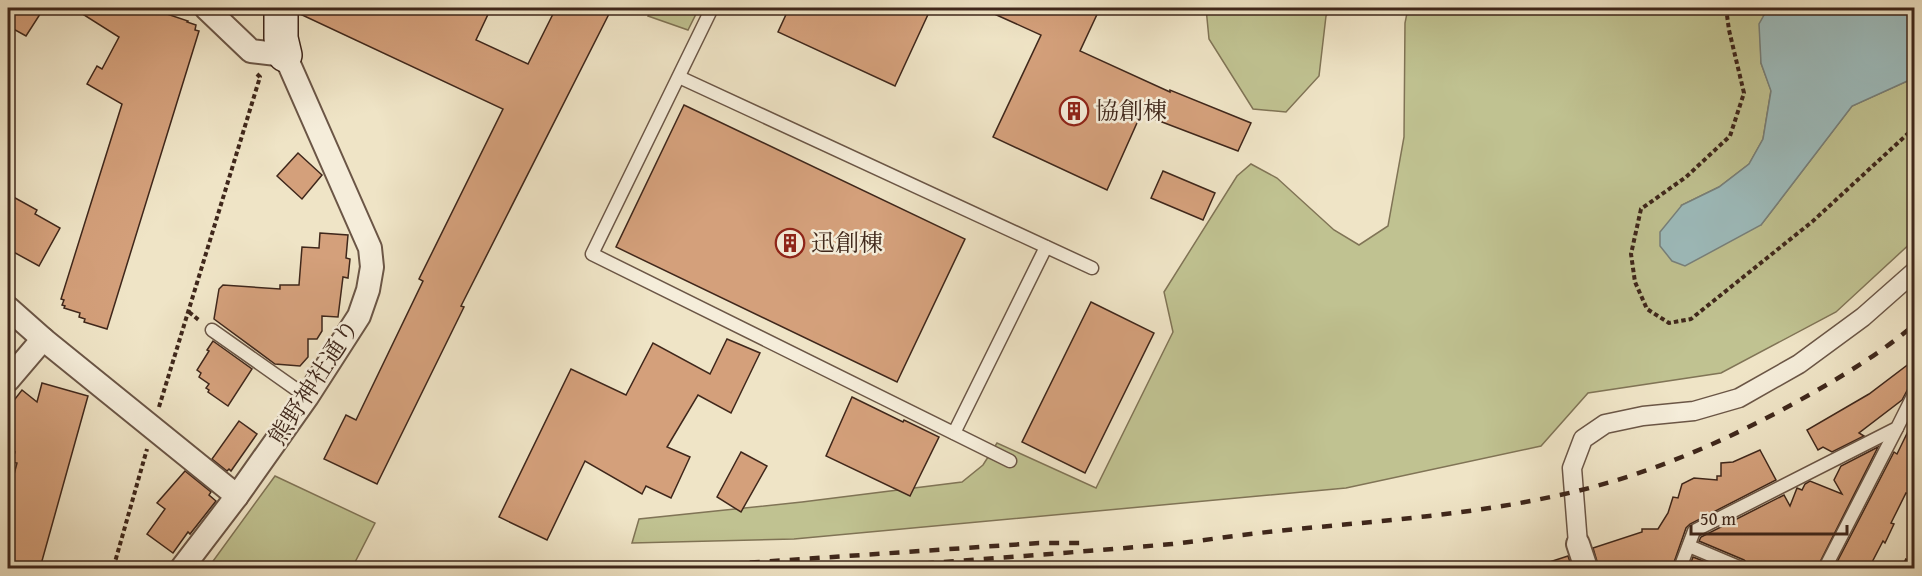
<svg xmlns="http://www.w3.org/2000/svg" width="1922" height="576" viewBox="0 0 1922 576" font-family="'Gentium Book Plus','Noto Serif JP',serif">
<rect width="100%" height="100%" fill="#efe4c6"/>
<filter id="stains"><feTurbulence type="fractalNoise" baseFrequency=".00333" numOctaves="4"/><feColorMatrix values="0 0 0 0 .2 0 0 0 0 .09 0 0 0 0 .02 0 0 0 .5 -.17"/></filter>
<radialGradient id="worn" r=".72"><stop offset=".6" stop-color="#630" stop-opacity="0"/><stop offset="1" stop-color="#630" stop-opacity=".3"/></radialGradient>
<g fill="#c0c291" stroke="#807456" stroke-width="1.5">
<polygon points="652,8 699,8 688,30 648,16"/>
<polygon points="1206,8 1331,8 1326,16 1319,76 1286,112 1253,109 1209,39"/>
<polygon points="1408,8 1768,8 1760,24 1761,63 1771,90 1763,139 1749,164 1719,187 1682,205 1761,225 1852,106 1914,78 1914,240 1836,312 1721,373 1588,393 1541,446 1346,488 794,539 632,543 639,519 802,502 962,482 983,465 997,443 1096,488 1173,332 1164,292 1237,176 1251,164 1277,178 1334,230 1359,245 1388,226 1404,137 1405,23"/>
<polygon points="275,476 375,523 352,568 208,568"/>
</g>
<polygon fill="#9dbcbd" stroke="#77807c" stroke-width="1.5" points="1768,8 1914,8 1914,78 1852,106 1761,225 1685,266 1672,261 1660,246 1660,232 1682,205 1719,187 1749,164 1763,139 1771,91 1761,63 1759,24"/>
<g fill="#d4a07b" stroke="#3f271b" stroke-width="1.5">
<polygon points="8,8 44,8 26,36 8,26"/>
<polygon points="73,8 149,8 188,21 187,22 196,25 195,30 199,31 107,329 84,322 85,319 79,317 80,313 64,308 65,306 62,305 64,300 61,299 122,104 87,84 97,66 102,69 119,37"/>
<polygon points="300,8 491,8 476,40 528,64 556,8 612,8 461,306 464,307 377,484 324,459 346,415 356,420 423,281 419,279 503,109 300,14"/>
<polygon points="789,8 931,8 895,86 778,32"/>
<polygon points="981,8 1100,8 1080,51 1170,92 1170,90 1251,123 1238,151 1141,114 1107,190 993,137 1041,35"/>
<polygon points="684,105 965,239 897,382 616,247"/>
<polygon points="298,153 322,175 302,199 277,176"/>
<polygon points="1163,171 1215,193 1203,220 1151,198"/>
<polygon points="8,194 37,210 35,214 60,228 39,266 8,249"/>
<polygon points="320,233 348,235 346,258 350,259 348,278 343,277 338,317 322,316 322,331 317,339 308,339 308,357 300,366 275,364 214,319 219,289 223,285 280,289 280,285 299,285 302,247 319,248"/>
<polygon points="1091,302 1154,333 1085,473 1022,442"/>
<polygon points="727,339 760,353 731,413 698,395 667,447 690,457 671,498 646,486 642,494 585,461 547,540 499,517 571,369 626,395 653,343 710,374"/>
<polygon points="213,341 252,369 228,406 208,392 209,390 206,388 209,384 199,377 201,373 197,370 209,351 207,350"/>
<polygon points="1914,360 1914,386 1909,387 1902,400 1859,433 1864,436 1832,452 1823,447 1818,450 1807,430 1869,394"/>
<polygon points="42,383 88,396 40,568 8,568 8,497 17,463 12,462 15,452 8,442 8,408 22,390 37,402"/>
<polygon points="852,397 903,422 904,420 939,437 910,496 826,456"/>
<polygon points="1914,419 1914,485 1909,494 1906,493 1891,523 1894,524 1885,543 1883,541 1869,568 1834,568 1894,452 1897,454"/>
<polygon points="239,421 257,434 231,471 229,469 227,471 212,459"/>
<polygon points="1878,447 1817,568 1749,568 1748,564 1744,560 1699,541 1701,537 1784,495 1790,506 1797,488 1802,490 1805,484 1810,481 1842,494 1834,480 1841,466"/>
<polygon points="1760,450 1776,480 1690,524 1686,528 1672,568 1599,568 1593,548 1642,532 1642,529 1658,529 1668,513 1673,497 1678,498 1682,484 1694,478 1717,480 1717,476 1721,476 1721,463 1733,462"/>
<polygon points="741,452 767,466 741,512 717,497"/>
<polygon points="185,471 211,492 209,495 216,501 190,534 188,532 173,553 147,534 165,509 157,503"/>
<polygon points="1568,556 1572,568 1540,568 1540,565"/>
<polygon points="1693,557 1721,568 1689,568"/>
</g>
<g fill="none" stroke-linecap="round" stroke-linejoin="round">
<g stroke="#6b5646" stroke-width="15">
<g id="service">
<polyline points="712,8 592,254 1010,461"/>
<polyline points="679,77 1092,268"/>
<polyline points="212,330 307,397"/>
<polyline points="954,433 1046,247"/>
<polyline points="1689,546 1741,568"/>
<polyline points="1680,568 1694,531 1897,428 1914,394"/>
<polyline points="1825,568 1897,428"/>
</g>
</g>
<g stroke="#6b5646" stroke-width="21">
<polyline id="pedestrian" points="1578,544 1572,468 1583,439 1605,424 1643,416 1694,411 1739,398 1799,364 1863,317 1914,272"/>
</g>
<g stroke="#6b5646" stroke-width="26">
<g id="minor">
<polyline points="8,308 43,339 237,496"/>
<polyline points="8,380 43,339"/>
<polyline points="1578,544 1586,568"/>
<polyline points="182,568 237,496 307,397 359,316 368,290 372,267 370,248 285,55 251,51 206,8"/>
</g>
</g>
<g stroke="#3f271b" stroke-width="36">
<polyline id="secondary" points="281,8 281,38 285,55"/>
</g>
<g stroke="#3f271b" stroke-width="4" stroke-dasharray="4.5 3" stroke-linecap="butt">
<polyline points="1726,8 1729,30 1744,93 1730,136 1686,177 1641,209 1631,254 1635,282 1647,309 1669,323 1691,319 1813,221 1914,128"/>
<polyline points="189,312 200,321"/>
<polyline points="159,407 260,77 257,74"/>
<polyline points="126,568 115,562 147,449"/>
</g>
<use href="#service" stroke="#f5edda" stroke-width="12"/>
<use href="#pedestrian" stroke="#f5edda" stroke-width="18"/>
<use href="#minor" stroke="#f5edda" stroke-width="22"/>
<use href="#secondary" stroke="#f5edda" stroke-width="33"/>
<g stroke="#3f271b" stroke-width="4.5" stroke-dasharray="10 10" stroke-linecap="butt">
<polyline points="670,568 1039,543 1089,543"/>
<path d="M864,568C967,560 1069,553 1172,544C1201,541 1230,536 1259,533C1359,522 1461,517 1560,495C1648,476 1731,439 1809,395C1846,374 1882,352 1914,325"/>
<polyline points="1903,568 1914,546"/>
</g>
</g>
<defs>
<g id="building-ring" transform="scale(1.5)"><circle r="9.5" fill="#f5edda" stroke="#8f2418" stroke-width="1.5"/><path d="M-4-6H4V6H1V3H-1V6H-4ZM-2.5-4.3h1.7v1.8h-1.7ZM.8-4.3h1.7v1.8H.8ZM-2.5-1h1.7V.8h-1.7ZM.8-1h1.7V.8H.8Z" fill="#8f2418"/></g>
</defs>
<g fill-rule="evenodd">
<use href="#building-ring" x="1074" y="111"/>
<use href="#building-ring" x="790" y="243"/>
</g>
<g text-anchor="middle" stroke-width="5" stroke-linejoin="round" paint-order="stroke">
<g font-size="24" fill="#3f271b" stroke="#f5edda" text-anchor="start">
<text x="1095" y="119">協創棟</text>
<text x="811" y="251">迅創棟</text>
</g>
<g font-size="24" fill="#3f271b" stroke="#f5edda">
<text transform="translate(314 382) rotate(-57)" y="8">熊野神社通り</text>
</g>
</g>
<rect width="1922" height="576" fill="none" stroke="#efe4c6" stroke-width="30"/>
<rect x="9" y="9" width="1904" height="558" fill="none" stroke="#3f271b" stroke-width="3"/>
<rect x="15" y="15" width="1892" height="546" fill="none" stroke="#3f271b" stroke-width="1.5"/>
<path d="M1691 525v9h156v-9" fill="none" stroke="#3f271b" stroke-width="3"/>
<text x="1700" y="525" font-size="18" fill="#3f271b" stroke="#f5edda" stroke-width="4.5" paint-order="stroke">50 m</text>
<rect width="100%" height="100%" filter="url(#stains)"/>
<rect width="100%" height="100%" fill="url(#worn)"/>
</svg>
